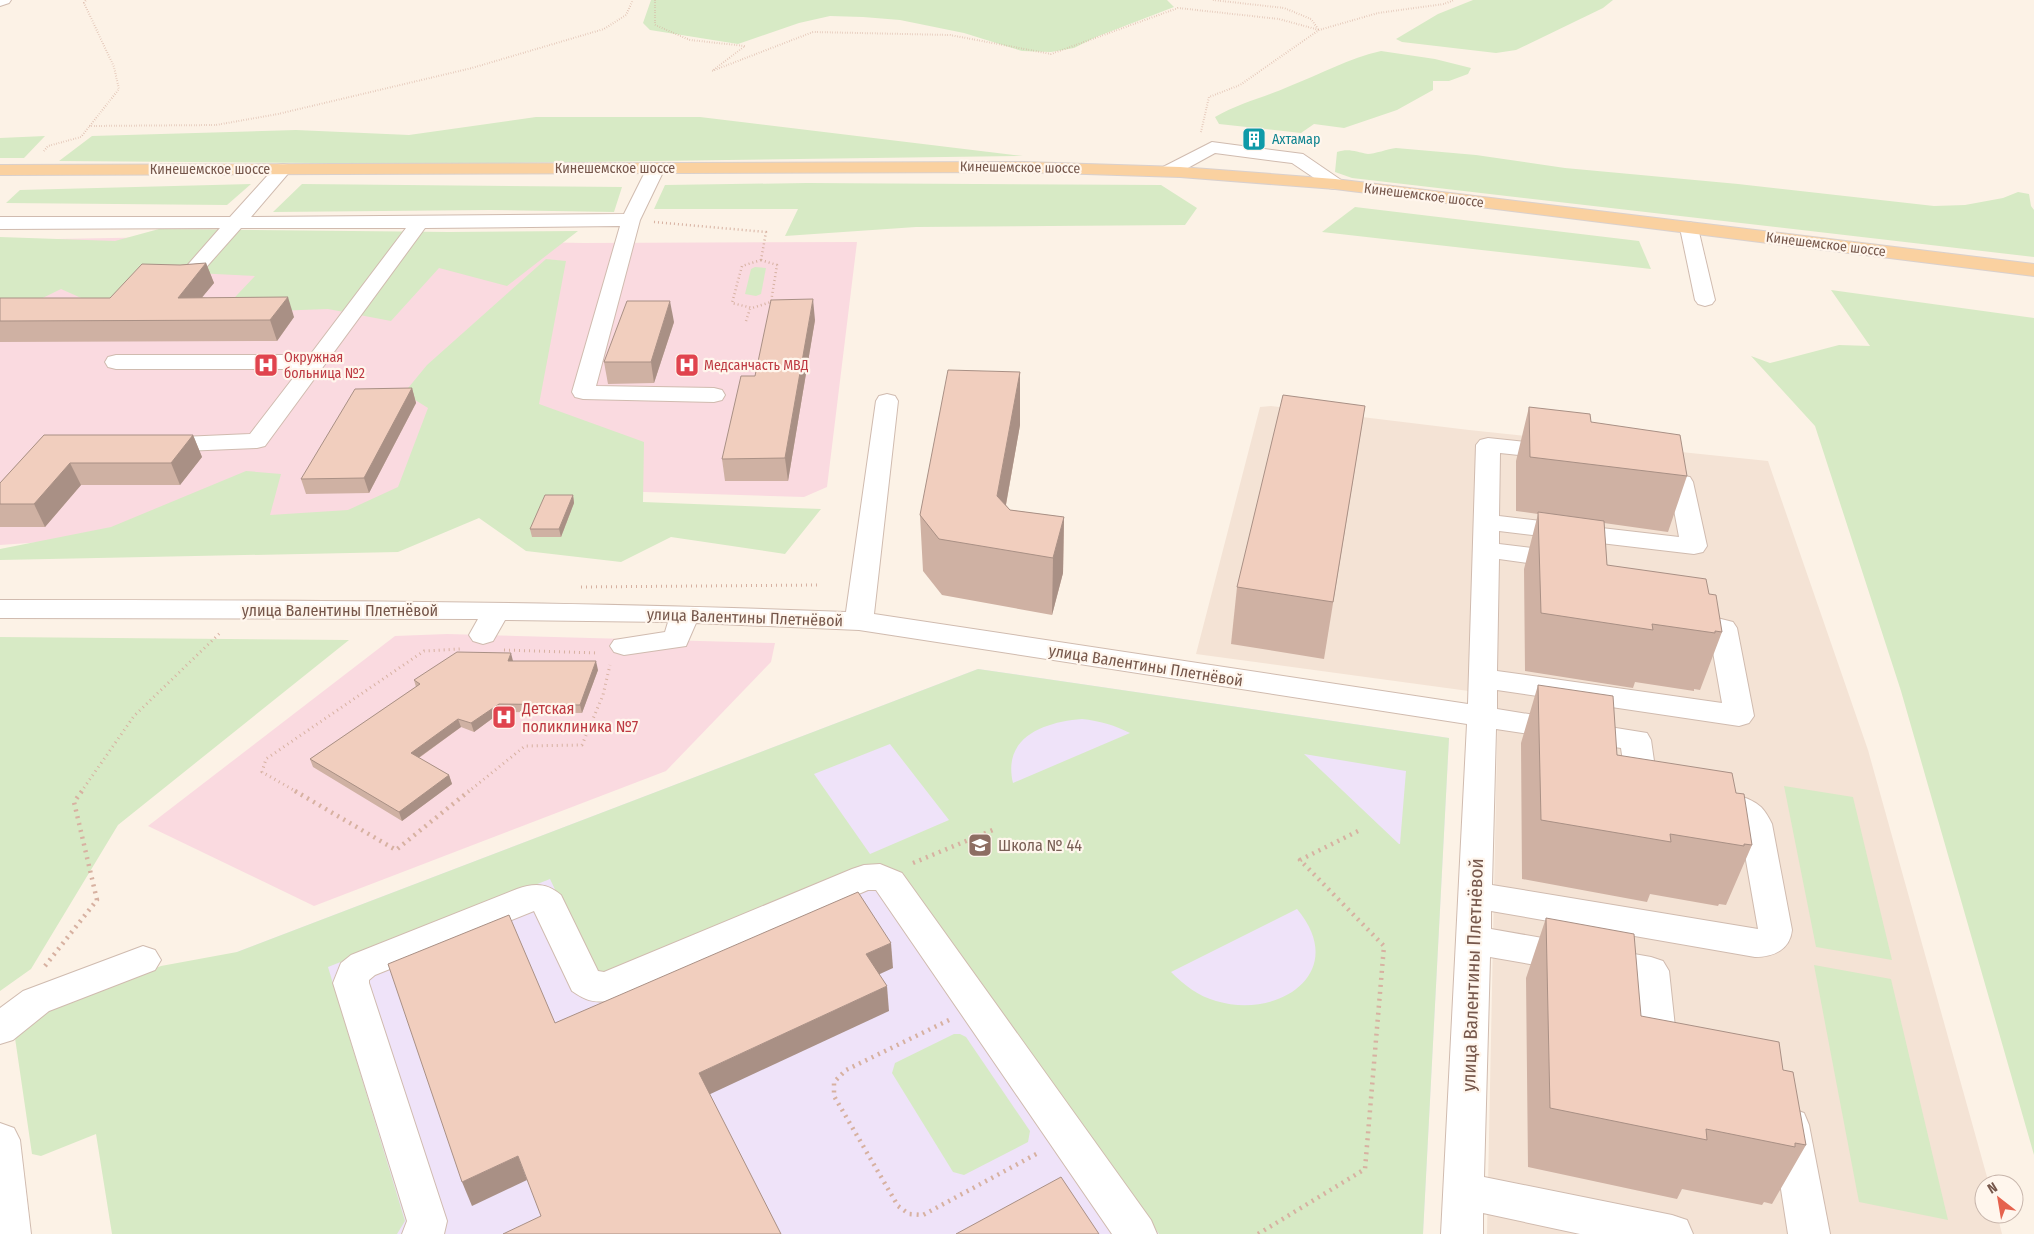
<svg xmlns="http://www.w3.org/2000/svg" width="2034" height="1234" viewBox="0 0 2034 1234" font-family="'Fira Sans Condensed',sans-serif">
<rect width="100%" height="100%" fill="#fcf2e6"/>
<polygon fill="#f4e3d5" points="1271,406 1469,430 1768,461 1868,750 1989,1184 1984,1184 1984,1214 1997,1214 2002,1234 1487,1234 1498,695 1196,654 1260,407"/>
<polygon fill="#efe3f9" points="978,669 1449,738 1423,1234 307,1234 237,952"/>
<g fill="#fadae0">
<polygon points="223,236 583,243 857,242 827,487 804,497 482,487 385,518 0,545 0,240"/>
<polygon points="447,634 775,643 771,662 666,771 314,906 148,826 395,636"/>
</g>
<g fill="#d7eac5" fill-rule="evenodd">
<polygon points="651,0 1167,0 1174,7 1096,37 1074,48 1051,52 1022,51 964,33 900,20 863,17 830,16 799,23 738,44 650,30 643,23"/>
<polygon points="1473,0 1613,0 1603,8 1516,50 1496,53 1402,42 1396,39 1438,14"/>
<path d="M1381,51L1435,59L1471,68L1468,74L1449,81H1433V90L1397,110L1344,128L1314,124L1301,133L1219,124L1215,117C1239,103 1265,97 1290,86C1321,74 1349,58 1381,51Z"/>
<polygon points="536,117 700,117 1023,156 442,164 59,161 92,136 296,130 409,135"/>
<polygon points="45,136 24,158 0,158 0,138"/>
<path d="M1396,148L1476,155L1565,168L1738,184L1934,206L1965,205L2003,198L2018,192L2029,194L2031,206L2034,210V257L1352,178L1335,172L1337,152C1349,148 1356,152 1368,154C1374,154 1388,149 1396,148Z"/>
<polygon points="807,183 1161,185 1197,208 1185,225 916,227 785,236 798,209 654,209 665,185"/>
<polygon points="251,184 227,205 6,203 20,190"/>
<polygon points="302,184 622,187 614,212 490,210 273,212"/>
<polygon points="1355,207 1639,241 1651,269 1322,232"/>
<polygon points="159,229 449,232 578,231 507,286 439,268 391,321 328,309 220,313 255,276 156,271 106,309 61,289 16,311 0,307 0,237 115,241"/>
<polygon points="546,259 566,261 539,404 644,442 643,502 821,509 785,554 671,537 621,562 526,551 479,518 398,552 0,560 0,549 111,527 246,471 281,474 270,515 348,510 398,487 428,408 404,393 427,365"/>
<polygon points="755,267 766,268 761,294 756,296 745,294 751,269"/>
<polygon points="1831,290 2034,318 2034,1155 1901,691 1815,426 1751,356 1770,363 1839,345 1870,346"/>
<polygon points="0,637 349,640 118,825 31,969 0,991"/>
<path d="M978,669L1449,738L1423,1234H1159L905,878L865,870L613,977L596,975L550,879L328,967L405,1221L397,1234H112L96,1134L41,1156L32,1154L15,1038L46,1011L161,966L237,952ZM1082,719C1100,721 1114,725 1130,733L1013,783C1002,737 1044,722 1082,719ZM890,744L949,820L870,854L814,774ZM1304,754L1406,771L1400,844H1399ZM1297,909C1350,972 1279,1020 1216,1001C1198,996 1184,985 1171,972Z"/>
<polygon points="1784,786 1853,797 1892,960 1816,947"/>
<polygon points="1814,965 1891,979 1948,1220 1859,1202"/>
<polygon points="954,1034 960,1034 966,1037 1030,1131 1028,1142 964,1175 953,1172 892,1073 895,1063"/>
</g>
<g fill="none" stroke-linecap="round" stroke-linejoin="round">
<g stroke="#d0bbaf" stroke-width="2">
<g id="minor">
<polygon points="0,0 11,0 9,3 0,6"/>
<polygon points="1212,142 1303,154 1341,180 1344,184 1341,188 1335,189 1329,188 1292,163 1215,153 1175,175 1169,176 1163,175 1160,171 1163,167"/>
<polygon points="656,163 662,164 665,168 640,220 596,386 714,388 722,390 725,395 722,400 714,402 583,399 575,397 572,392 620,226 425,228 265,446 257,448 159,452 151,450 147,445 151,440 159,438 250,434 300,369 116,369 108,367 105,362 108,357 116,355 310,355 406,228 241,228 194,281 187,283 180,281 177,277 220,228 0,229 0,217 230,217 277,165 283,164 289,165 292,169 251,217 624,214 647,168 650,164"/>
<polygon points="1689,222 1696,224 1698,228 1715,300 1712,304 1705,306 1698,304 1695,300 1680,228 1682,224"/>
<path d="M887,394L895,396L898,401L874,614L1468,704L1476,445L1480,440L1488,438L1556,445L1564,447L1568,452L1564,457L1556,459L1500,453L1499,516L1679,537L1670,488L1641,483L1638,478L1641,473L1650,471L1690,477L1693,482L1707,546L1703,552L1694,554L1499,531V544L1564,552L1573,554L1577,560L1573,566L1564,568L1499,559L1497,671L1722,703L1710,635L1674,629L1670,623L1674,617C1692,612 1715,617 1733,622L1737,628L1754,716L1749,723L1739,726L1497,690V709L1647,733L1651,740L1656,775L1667,791L1662,799L1651,802L1640,799L1625,775L1621,748L1496,729L1492,885L1758,929L1740,826L1727,816L1699,810L1694,802L1699,794C1717,789 1746,794 1761,807C1766,812 1769,818 1772,824L1792,930C1790,950 1773,957 1755,957L1491,911V929L1651,957L1663,961L1669,971L1675,1027L1689,1037L1694,1048L1689,1059L1676,1064L1663,1059L1648,1048L1639,1030L1634,982L1490,957L1484,1177L1672,1215L1687,1220L1693,1234H1580L1483,1213V1234H1441L1467,724L859,630L696,623L686,646L624,655L614,652L610,646L614,640L665,632L668,622L505,620L493,641L483,644L473,641L469,635L478,619L0,618V600C282,600 564,601 846,612L876,401L879,396Z"/>
<path d="M880,864L902,873L1151,1220L1157,1234H1112L876,890H868L608,1001C593,1003 585,1000 572,991L534,911L375,975L369,980V983L447,1221L444,1234H402L407,1221L333,983L341,963L351,955L517,889C534,883 547,883 561,895L598,971L604,972L852,869L864,865Z"/>
<polygon points="143,946 155,950 161,960 155,970 49,1011 13,1040 0,1044 0,1008 23,991"/>
<polygon points="1790,1108 1804,1113 1809,1125 1830,1234 1788,1234 1771,1125 1776,1113"/>
<polygon points="0,1123 14,1128 20,1140 31,1234 0,1234"/>
</g>
</g>
<g stroke="#d9d0cd" stroke-width="2">
<polygon id="major" points="1024,162 1180,167 1335,179 2034,264 2034,276 1335,189 1180,177 1024,172 0,175 0,165"/>
</g>
<g stroke="#d7b1a1" stroke-width="2" stroke-dasharray="0.5 2" stroke-linecap="butt">
<polyline points="655,0 655,25 690,40 745,46 712,71 813,32 950,35 1051,54 1178,8 1279,19 1319,30"/>
<polyline points="1213,0 1284,8 1311,19 1318,29"/>
<polyline points="89,126 216,125 278,114 472,68 604,29 626,15 633,0"/>
<polyline points="1201,132 1209,97 1240,85 1319,30 1378,13 1444,4 1454,0"/>
<polyline points="44,151 48,146 81,137 119,89 114,67 84,3 86,0"/>
</g>
<g stroke="#d7b1a1" stroke-width="2.5" stroke-dasharray="1 3" stroke-linecap="butt">
<polyline points="654,222 766,232 761,260"/>
<polygon points="761,260 777,265 771,302 752,308 732,303 742,266"/>
<polyline points="746,321 750,309"/>
</g>
<g stroke="#d7b1a1" stroke-width="3" stroke-dasharray="1 4" stroke-linecap="butt">
<polyline points="581,587 819,585"/>
<polyline points="504,650 598,653"/>
<polyline points="81,792 134,716 220,633"/>
<polyline points="297,792 262,772 266,759 424,651 460,649"/>
<polyline points="468,792 525,746 582,745 603,695 610,665"/>
</g>
<g stroke="#d7b1a1" stroke-width="4.5" stroke-dasharray="2 5" stroke-linecap="butt">
<polyline points="295,791 396,850 469,791"/>
<polyline points="913,863 995,829"/>
<polyline points="45,966 97,900 74,802 82,791"/>
<polyline points="949,1020 846,1070 834,1082 834,1096 898,1206 909,1214 923,1215 1040,1152"/>
<polyline points="1258,1234 1365,1169 1384,946 1300,860 1360,830"/>
</g>
<use href="#minor" fill="#fff" fill-rule="evenodd"/>
<use href="#major" fill="#fad1a0" fill-rule="evenodd"/>
</g>
<g fill="#cfb1a3">
<polygon points="206,263 214,283 202,297 294,317 277,341 0,342 0,298 110,298 180,265"/>
<polygon points="815,320 788,481 725,481 722,459 755,376"/>
<polygon points="674,322 654,383 608,384 604,362"/>
<polygon points="1020,372 1020,425 1006,505 1010,510 1064,517 1063,573 1052,615 942,595 923,571 920,515"/>
<polygon points="412,388 416,403 369,493 306,494 301,479"/>
<polygon points="1365,406 1324,659 1231,644 1237,587"/>
<polygon points="1529,407 1591,422 1687,476 1668,532 1604,523 1607,565 1709,594 1722,632 1700,690 1694,689 1694,691 1635,682 1633,688 1525,671 1524,569 1538,514 1516,511 1516,461"/>
<polygon points="44,435 193,435 202,457 180,485 81,485 45,527 0,527 0,483"/>
<polygon points="573,495 574,503 561,537 532,537 530,529"/>
<polygon points="513,661 598,670 582,713 501,712 474,732 461,727 419,758 449,775 452,784 402,821 313,767 310,759 416,687 414,680"/>
<polygon points="1538,685 1617,755 1736,793 1752,845 1726,905 1719,904 1718,906 1650,894 1647,902 1522,879 1521,743"/>
<polygon points="1546,918 1641,1016 1783,1070 1806,1145 1772,1204 1764,1202 1762,1205 1682,1189 1677,1199 1528,1167 1526,978"/>
</g>
<g fill="#a99085">
<polygon points="206,263 214,283 185,318 178,298"/>
<polygon points="288,297 294,317 277,341 270,320"/>
<polygon points="813,299 815,320 788,481 785,458"/>
<polygon points="670,301 674,322 654,383 651,362"/>
<polygon points="1020,372 1020,425 998,549 997,496"/>
<polygon points="412,388 416,403 369,493 364,478"/>
<polygon points="193,435 202,457 180,485 171,463"/>
<polygon points="70,463 81,485 45,527 34,504"/>
<polygon points="573,495 574,503 561,537 559,529"/>
<polygon points="1064,517 1063,573 1052,615 1053,558"/>
<polygon points="511,653 513,661 508,661"/>
<polygon points="596,661 598,670 582,713 580,705"/>
<polygon points="499,704 501,712 474,732 471,723"/>
<polygon points="458,719 461,727 414,761 411,753"/>
<polygon points="449,775 452,784 402,821 399,812"/>
<polygon points="891,943 893,968 869,979 866,954"/>
<polygon points="887,986 889,1011 704,1097 699,1073"/>
<polygon points="518,1156 527,1180 472,1206 462,1182"/>
</g>
<g fill="#f1cebe" stroke="#a99085">
<polygon points="206,263 178,298 288,297 270,320 0,321 0,298 110,298 142,264 180,265"/>
<polygon points="813,299 785,458 722,459 741,376 755,376 771,300"/>
<polygon points="627,301 670,301 651,362 604,362"/>
<polygon points="948,370 1020,372 997,496 1010,510 1064,517 1053,558 939,539 920,515"/>
<polygon points="412,388 364,478 301,479 355,389"/>
<polygon points="1283,395 1365,406 1333,602 1237,587"/>
<polygon points="1529,407 1590,414 1591,422 1680,435 1687,476 1530,457"/>
<polygon points="44,435 193,435 171,463 70,463 34,504 0,504 0,483"/>
<polygon points="545,495 573,495 559,529 530,529"/>
<polygon points="1538,512 1604,521 1607,565 1706,579 1709,594 1716,595 1722,632 1715,631 1715,633 1652,624 1653,630 1541,613"/>
<polygon points="457,652 511,653 508,661 596,661 580,705 499,704 471,723 458,719 411,753 449,775 399,812 310,759 420,684 414,680"/>
<polygon points="1538,685 1613,696 1617,755 1732,773 1736,793 1744,794 1752,845 1744,844 1744,846 1670,834 1671,842 1541,820"/>
<polygon points="858,892 891,943 866,954 887,986 699,1073 781,1234 503,1234 541,1216 518,1156 462,1182 388,964 509,915 555,1023"/>
<polygon points="1546,918 1634,934 1641,1016 1779,1042 1783,1070 1793,1072 1806,1145 1795,1143 1795,1147 1706,1129 1707,1140 1550,1108"/>
<polygon points="1061,1177 1099,1234 956,1234"/>
</g>
<defs>
<g id="building-square" transform="scale(1.25)"><rect x="-9" y="-9" width="18" height="18" rx="4" fill="#0f9aa8" stroke="#fff6ed"/><path d="M-4-6H4V6H1V3H-1V6H-4ZM-2.5-4.3h1.7v1.8h-1.7ZM.8-4.3h1.7v1.8H.8ZM-2.5-1h1.7V.8h-1.7ZM.8-1h1.7V.8H.8Z" fill="#fff"/></g>
<g id="hospital-square" transform="scale(1.25)"><rect x="-9" y="-9" width="18" height="18" rx="4" fill="#e0444e" stroke="#fff6ed"/><path d="M-5-5h3v3.5h4V-5h3V5h-3V1.5h-4V5h-3Z" fill="#fff"/></g>
<g id="school-square" transform="scale(1.25)"><rect x="-9" y="-9" width="18" height="18" rx="4" fill="#8d6e63" stroke="#fff6ed"/><path d="M0-5L7-2L0 1L-7-2ZM-4 1L0 2.5L4 1V4Q0 6-4 4Z" fill="#fff"/></g>
</defs>
<g fill-rule="evenodd">
<use href="#building-square" x="1254" y="139"/>
<use href="#hospital-square" x="266" y="365"/>
<use href="#hospital-square" x="687" y="365"/>
<use href="#hospital-square" x="504" y="717"/>
<use href="#school-square" x="980" y="845"/>
</g>
<g text-anchor="middle" stroke-width="4.5" stroke-linejoin="round" paint-order="stroke">
<g font-size="14" fill="#0d838f" stroke="#fff6ed" text-anchor="start">
<text x="1272" y="144">Ахтамар</text>
</g>
<g font-size="14" fill="#76574b" stroke="#fff6ed">
<text transform="translate(1020 167) rotate(1)" y="5">Кинешемское шоссе</text>
<text x="615" y="173">Кинешемское шоссе</text>
<text x="210" y="174">Кинешемское шоссе</text>
<text transform="translate(1424 195) rotate(7)" y="5">Кинешемское шоссе</text>
<text transform="translate(1826 244) rotate(7)" y="5">Кинешемское шоссе</text>
</g>
<g font-size="14" fill="#be3a42" stroke="#fff6ed" text-anchor="start">
<text x="284" y="362">Окружная<tspan x="284" dy="16">больница №2</tspan></text>
<text x="704" y="370">Медсанчасть МВД</text>
</g>
<g font-size="16" fill="#76574b" stroke="#fff6ed">
<text x="340" y="616">улица Валентины Плетнёвой</text>
<text transform="translate(745 617) rotate(2)" y="6">улица Валентины Плетнёвой</text>
<text transform="translate(1146 665) rotate(9)" y="6">улица Валентины Плетнёвой</text>
</g>
<g font-size="16" fill="#be3a42" stroke="#fff6ed" text-anchor="start">
<text x="522" y="714">Детская<tspan x="522" dy="18">поликлиника №7</tspan></text>
</g>
<g font-size="16" fill="#785e54" stroke="#fff6ed" text-anchor="start">
<text x="998" y="851">Школа № 44</text>
</g>
<g font-size="19" fill="#76574b" stroke="#fff6ed">
<text transform="translate(1472 975) rotate(-88)" y="7">улица Валентины Плетнёвой</text>
</g>
</g>
<g transform="translate(1999 1199) rotate(329)"><circle r="24" fill="#fff6ed" stroke="#c8b6ac"/>
<path d="M0-4L9 19L0 12L-9 19Z" fill="#e5624d"/>
<text y="-8" font-size="14" font-weight="bold" text-anchor="middle" fill="#76574b">N</text>
</g>
</svg>
